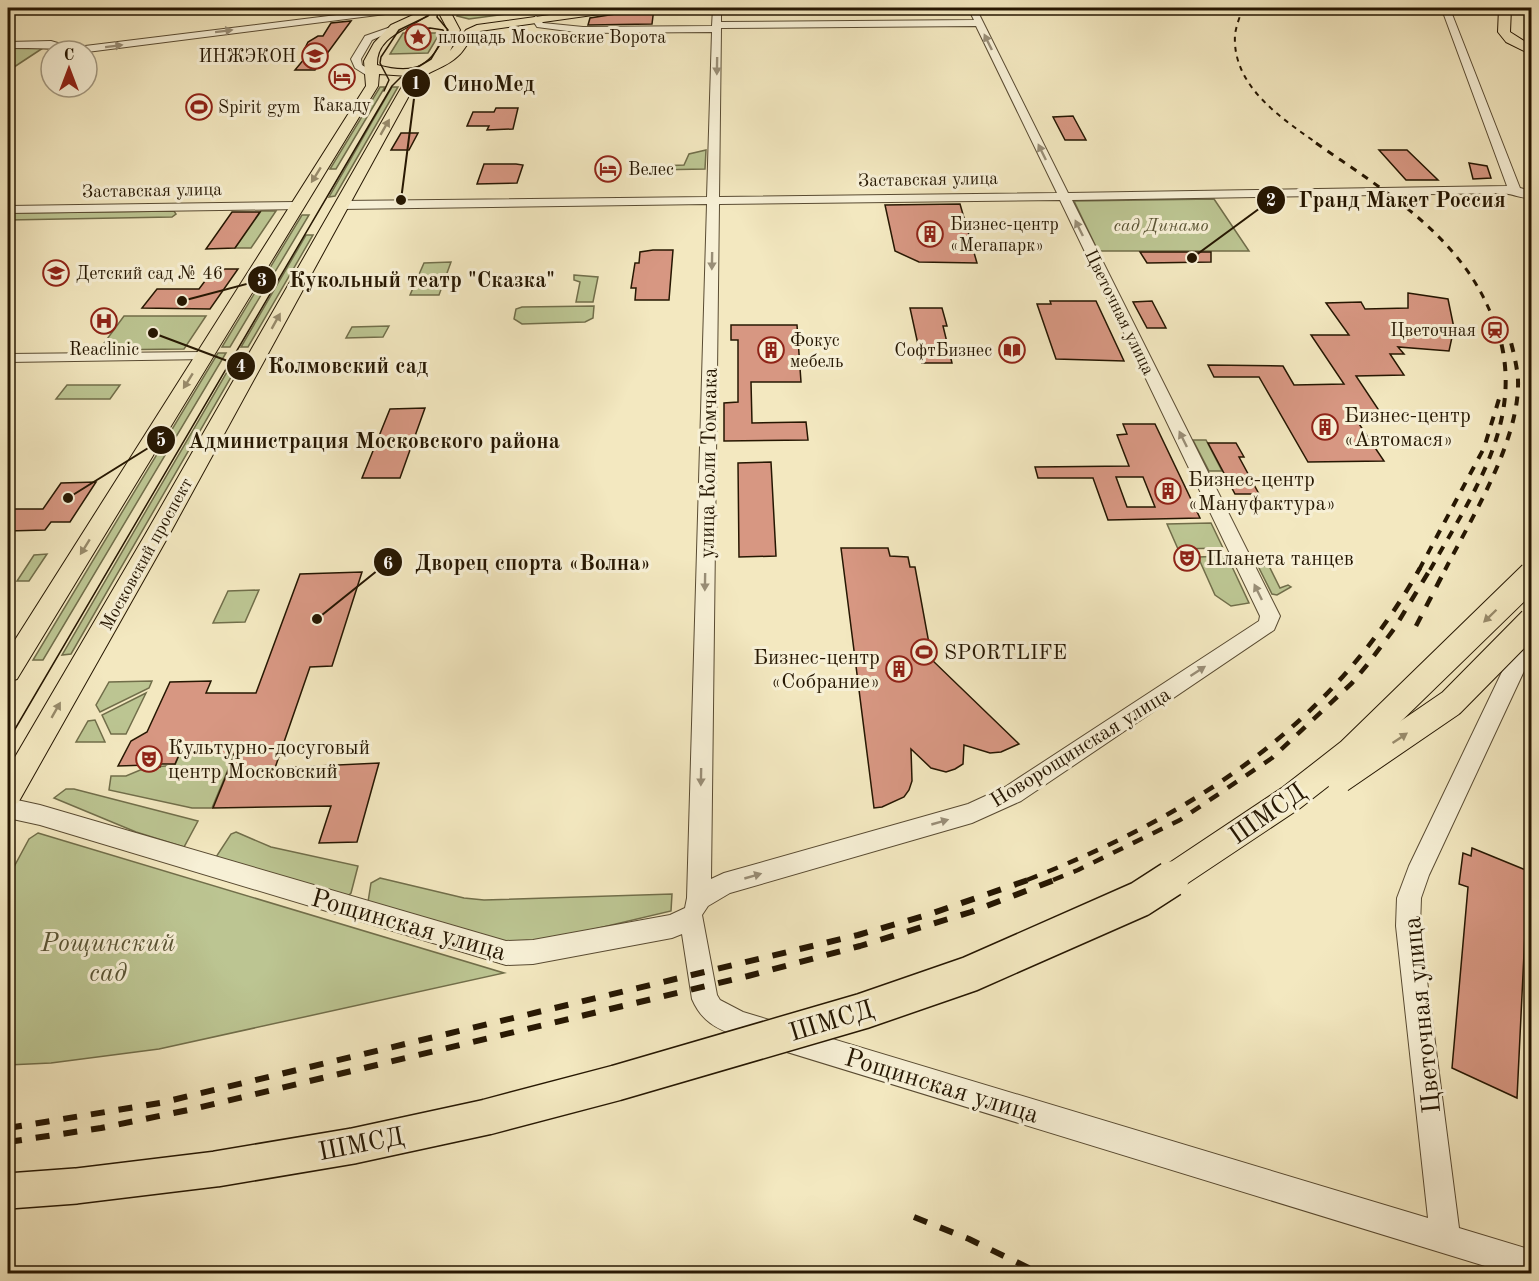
<svg xmlns="http://www.w3.org/2000/svg" width="1539" height="1281" viewBox="0 0 1539 1281" font-family="'Old Standard TT',serif">
<rect width="100%" height="100%" fill="#f3e8c0"/>
<filter id="stains"><feTurbulence type="fractalNoise" baseFrequency=".00333" numOctaves="4"/><feColorMatrix values="0 0 0 0 .2 0 0 0 0 .09 0 0 0 0 .02 0 0 0 .5 -.17"/></filter>
<radialGradient id="worn" r=".72"><stop offset=".6" stop-color="#630" stop-opacity="0"/><stop offset="1" stop-color="#630" stop-opacity=".3"/></radialGradient>
<g fill="#bcc592" stroke="#716e4a" stroke-width="1.5">
<polygon points="462,8 552,8 469,19 457,16"/>
<polygon points="403,33 440,33 428,53 390,54"/>
<polygon points="46,46 8,71 8,47"/>
<polygon points="380,87 385,87 336,169 330,169"/>
<polygon points="392,87 398,87 335,196 329,197"/>
<polygon points="706,150 705,169 654,170 660,166 684,165 689,154"/>
<polygon points="1214,199 1249,251 1098,251 1074,201"/>
<polygon points="174,211 176,214 172,217 8,220 8,213"/>
<polygon points="261,211 276,211 251,248 235,248"/>
<polygon points="302,215 309,215 230,347 222,347"/>
<polygon points="306,235 313,235 248,347 241,347"/>
<polygon points="451,262 439,295 410,295 424,263"/>
<polygon points="574,275 598,277 593,302 576,302 580,282 574,280"/>
<polygon points="594,306 593,318 585,322 522,324 514,319 516,309 522,307"/>
<polygon points="124,316 206,316 184,349 99,350"/>
<polygon points="389,326 383,337 346,338 352,327"/>
<polygon points="218,353 226,353 43,660 33,660"/>
<polygon points="238,353 245,353 71,654 62,655"/>
<polygon points="67,385 120,385 110,399 56,399"/>
<polygon points="1193,440 1206,440 1222,471 1209,471"/>
<polygon points="1211,523 1223,548 1178,549 1167,524"/>
<polygon points="47,554 29,581 17,581 34,555"/>
<polygon points="1227,556 1249,603 1231,606 1215,595 1198,557"/>
<polygon points="1258,566 1269,566 1280,588 1288,585 1291,587 1277,595 1272,594"/>
<polygon points="259,590 245,622 213,623 228,591"/>
<polygon points="152,681 149,688 100,712 96,705 109,682"/>
<polygon points="146,693 126,734 111,734 102,715"/>
<polygon points="95,720 105,742 76,742 88,721"/>
<polygon points="179,755 234,755 212,808 192,808 109,790 111,776 126,776 145,768 175,765"/>
<polygon points="66,789 74,789 198,821 184,847 136,832 54,798"/>
<polygon points="236,832 271,847 358,866 351,893 348,896 216,857 231,834"/>
<polygon points="38,833 504,973 159,1049 51,1063 8,1065 8,878 29,839"/>
<polygon points="380,878 464,898 484,900 672,894 671,911 544,941 509,943 368,902 371,883"/>
</g>
<g fill="#d79782" stroke="#261702" stroke-width="1.5" fill-rule="evenodd">
<polygon points="654,8 652,24 588,25 590,18"/>
<polygon points="351,21 315,70 295,70 310,52 303,52 308,42 318,36 323,36 331,23"/>
<polygon points="496,108 518,108 513,129 487,130 489,126 467,126 473,112 494,112"/>
<polygon points="1073,116 1086,140 1065,140 1053,117"/>
<polygon points="401,133 418,133 409,150 391,150"/>
<polygon points="1379,150 1407,150 1438,180 1406,180"/>
<polygon points="1469,163 1487,166 1491,178 1473,179"/>
<polygon points="484,164 516,164 523,165 517,183 477,184"/>
<polygon points="960,204 977,263 919,262 895,251 885,205"/>
<polygon points="232,212 260,212 235,248 206,249"/>
<polygon points="653,250 673,250 669,300 635,300 636,288 631,288 635,263 639,263 640,252"/>
<polygon points="1140,252 1211,252 1211,262 1147,263"/>
<polygon points="214,269 238,269 210,309 142,308 157,289 199,289"/>
<polygon points="1408,293 1448,299 1454,328 1449,351 1398,347 1404,354 1390,354 1404,375 1356,376 1380,412 1351,412 1384,461 1308,462 1259,377 1214,377 1208,365 1283,366 1294,385 1344,384 1311,335 1349,335 1326,303 1361,302 1365,309 1408,308"/>
<polygon points="1050,301 1096,301 1124,361 1056,359 1037,304 1051,304"/>
<polygon points="1152,301 1166,328 1147,328 1133,302"/>
<polygon points="910,308 942,308 947,326 943,326 952,363 922,363"/>
<polygon points="731,325 797,325 801,382 751,382 752,423 806,422 808,440 724,441 724,403 738,402 738,340 731,340"/>
<polygon points="425,408 400,478 362,478 390,409"/>
<path d="M1123,424H1155L1200,518L1108,520L1093,478H1038L1035,467L1129,466L1117,435L1127,434ZM1116,477H1143L1155,507H1127Z"/>
<polygon points="1208,443 1236,443 1244,457 1239,457 1259,494 1235,494"/>
<polygon points="771,462 776,556 739,557 738,463"/>
<polygon points="96,482 70,522 51,522 45,530 8,531 8,509 43,509 61,483"/>
<polygon points="841,548 888,548 890,556 908,557 910,567 915,567 932,660 1019,744 1001,752 990,753 964,745 963,764 955,769 946,772 931,768 911,749 912,781 909,790 904,797 882,807 874,808"/>
<polygon points="362,572 332,666 310,667 275,768 379,763 357,842 319,843 331,806 213,808 235,754 179,755 175,764 161,764 160,767 147,767 148,765 118,766 131,741 147,732 170,682 211,681 206,693 256,693 300,574"/>
<polygon points="1472,848 1528,871 1517,1098 1452,1068 1468,887 1459,884 1463,853 1471,856"/>
</g>
<g fill="none" stroke-linecap="round" stroke-linejoin="round">
<g stroke="#594b32" stroke-width="2">
<g id="minor">
<path d="M393,8H413L409,11L87,52C61,48 35,48 8,48V42L51,41L68,46H85Z"/>
<path d="M713,8H721V22L974,20L968,8H976L1068,193L1507,186L1444,15L1433,8H1442L1452,14L1518,183L1520,188L1532,191V198C1521,199 1512,193 1500,193L1072,200L1280,616L1274,630L1021,801L972,823L730,893L708,906L702,915L717,995L720,1000L743,1012L1428,1218L1396,926L1397,898L1409,866L1512,651L1525,637L1532,635V654L1429,875L1421,898L1420,926L1459,1228L1532,1250V1274H1511L738,1037C716,1028 702,1022 692,999L682,934L672,938L533,964L506,965L40,825L8,818V798L40,805L506,941L533,940L670,915L685,908L687,898L707,204L341,209L335,205L341,201L707,197L712,32L583,33L537,27L532,19L536,16L543,23L583,27L712,26ZM976,26L1057,193L719,197L721,28ZM1060,200L1260,616L1259,621L1005,787L968,804L724,873L711,879L719,204Z"/>
<polygon points="388,28 395,30 372,40 361,59 362,65 379,76 371,78 355,68 351,59 365,36"/>
<polygon points="296,202 302,206 300,209 8,213 8,206"/>
<polygon points="203,352 210,356 208,359 8,362 8,354"/>
</g>
</g>
<g stroke="#261702" stroke-width="2">
<g id="major">
<path d="M422,8H434C418,29 376,31 377,65C417,76 432,66 448,30L440,15L442,8H452V15L460,30L450,51L466,30L477,25L600,8H627L621,11L480,31C469,37 467,48 458,56C446,68 429,70 417,81L169,535L18,803L8,806V769L145,535L408,76L379,74L378,86L17,679L8,682V651L366,86L364,61L374,43L391,25L413,15Z"/>
<polygon points="1499,8 1511,8 1510,32 1532,46 1532,55 1506,42 1498,32"/>
</g>
</g>
<use href="#minor" fill="#f7f0d6" fill-rule="evenodd"/>
<use href="#major" fill="#f3e8c0" fill-rule="evenodd"/>
<g stroke="#261702" stroke-width="1.5">
<polyline points="407,30 430,28 443,30 445,35"/>
<polyline points="384,91 389,80 380,63 381,57 399,30 428,16 435,8"/>
<polyline points="8,741 392,86 400,78 431,59 448,30 437,17 439,8"/>
</g>
<path stroke="#261702" stroke-width="2" stroke-dasharray="5 5" stroke-linecap="butt" d="M1243,8C1240,16 1236,26 1235,35C1232,86 1281,118 1318,144"/>
<path stroke="#261702" stroke-width="3" stroke-dasharray="7 7" stroke-linecap="butt" d="M1316,143C1389,194 1468,240 1497,330"/>
<g stroke="#261702" stroke-width="4" stroke-dasharray="9 9" stroke-linecap="butt">
<polyline points="1419,570 1484,448 1499,399"/>
<path d="M1430,570C1473,493 1527,419 1497,328"/>
<path d="M1445,570C1472,517 1520,440 1518,380C1517,365 1513,350 1509,335"/>
</g>
<g stroke="#261702" stroke-width="4.5" stroke-dasharray="11 11" stroke-linecap="butt">
<polyline points="1416,626 1446,568"/>
<path d="M1027,880C1193,815 1331,727 1420,568"/>
<polyline points="1053,880 1078,870 1180,820 1272,758 1352,683 1367,665 1394,629 1431,568"/>
</g>
<g stroke="#261702" stroke-width="6" stroke-dasharray="14 14" stroke-linecap="butt">
<polyline points="8,1128 160,1103 858,935 927,915 1031,879"/>
<polyline points="8,1142 101,1128 193,1109 748,976 860,946 971,912 1057,879"/>
<polyline points="914,1217 969,1239 1041,1274"/>
</g>
<g stroke="#261702" stroke-width="29" stroke-linecap="butt">
<g id="major-bridge-far1">
<polyline points="1340,779 1451,703 1532,621"/>
<polyline points="1168,880 1291,798 1350,752 1532,575"/>
</g>
</g>
<g stroke="#261702" stroke-width="38" stroke-linecap="butt">
<polyline id="major-bridge" points="8,1191 76,1186 216,1169 353,1146 487,1117 616,1083 863,1011 970,974 1140,899 1171,879"/>
</g>
<use href="#major-bridge-far1" stroke="#f3e8c0" stroke-width="27"/>
<use href="#major-bridge" stroke="#f3e8c0" stroke-width="35"/>
</g>
<defs><path id="oneway-solid" d="M-6-.8H1V-3.2L6.5 0L1 3.2V.8H-6Z" transform="scale(1.5)"/></defs>
<g fill="#998e77">
<use href="#oneway-solid" transform="translate(224 31) rotate(-7)"/>
<use href="#oneway-solid" transform="translate(988 42) rotate(-116)"/>
<use href="#oneway-solid" transform="translate(114 46) rotate(-7)"/>
<use href="#oneway-solid" transform="translate(717 66) rotate(91)"/>
<use href="#oneway-solid" transform="translate(1042 152) rotate(-116)"/>
<use href="#oneway-solid" transform="translate(1079 228) rotate(-116)"/>
<use href="#oneway-solid" transform="translate(712 261) rotate(91)"/>
<use href="#oneway-solid" transform="translate(1183 439) rotate(-116)"/>
<use href="#oneway-solid" transform="translate(705 582) rotate(91)"/>
<use href="#oneway-solid" transform="translate(1258 592) rotate(-116)"/>
<use href="#oneway-solid" transform="translate(1198 671) rotate(-33)"/>
<use href="#oneway-solid" transform="translate(701 777) rotate(91)"/>
<use href="#oneway-solid" transform="translate(940 822) rotate(-16)"/>
<use href="#oneway-solid" transform="translate(753 876) rotate(-16)"/>
</g>
<g fill="#978a6a">
<use href="#oneway-solid" transform="translate(385 127) rotate(-60)"/>
<use href="#oneway-solid" transform="translate(316 175) rotate(122)"/>
<use href="#oneway-solid" transform="translate(276 321) rotate(-61)"/>
<use href="#oneway-solid" transform="translate(188 381) rotate(122)"/>
<use href="#oneway-solid" transform="translate(85 547) rotate(122)"/>
<use href="#oneway-solid" transform="translate(1490 616) rotate(136)"/>
<use href="#oneway-solid" transform="translate(56 710) rotate(-60)"/>
<use href="#oneway-solid" transform="translate(1400 738) rotate(-34)"/>
</g>
<defs>
<g id="sight-ring" transform="scale(1.35)"><circle r="9.5" fill="#f7f0d6" stroke="#8f2418" stroke-width="1.5"/><path d="M0-6L1.8-2.2L6-1.7L2.9 1.2L3.7 5.4L0 3.3L-3.7 5.4L-2.9 1.2L-6-1.7L-1.8-2.2Z" fill="#8f2418"/></g>
<g id="university-ring" transform="scale(1.35)"><circle r="9.5" fill="#f7f0d6" stroke="#8f2418" stroke-width="1.5"/><path d="M0-5L7-2L0 1L-7-2ZM-4 1L0 2.5L4 1V4Q0 6-4 4Z" fill="#8f2418"/></g>
<g id="hotel-ring" transform="scale(1.35)"><circle r="9.5" fill="#f7f0d6" stroke="#8f2418" stroke-width="1.5"/><path d="M-6-4.5h1.5V1H6V5H4.5V3h-9V5H-6ZM-4 0a1.8 1.8 0 1 1 3.6 0ZM.5 0V-2.5h3Q6-2.5 6 0Z" fill="#8f2418"/></g>
<g id="stadium-ring" transform="scale(1.35)"><circle r="9.5" fill="#f7f0d6" stroke="#8f2418" stroke-width="1.5"/><path d="M0-5a6.5 5 0 1 0 0 10a6.5 5 0 1 0 0-10ZM-3.5-1.8h7v3.6h-7Z" fill="#8f2418"/></g>
<g id="building-ring" transform="scale(1.35)"><circle r="9.5" fill="#f7f0d6" stroke="#8f2418" stroke-width="1.5"/><path d="M-4-6H4V6H1V3H-1V6H-4ZM-2.5-4.3h1.7v1.8h-1.7ZM.8-4.3h1.7v1.8H.8ZM-2.5-1h1.7V.8h-1.7ZM.8-1h1.7V.8H.8Z" fill="#8f2418"/></g>
<g id="school-ring" transform="scale(1.35)"><circle r="9.5" fill="#f7f0d6" stroke="#8f2418" stroke-width="1.5"/><path d="M0-5L7-2L0 1L-7-2ZM-4 1L0 2.5L4 1V4Q0 6-4 4Z" fill="#8f2418"/></g>
<g id="hospital-ring" transform="scale(1.35)"><circle r="9.5" fill="#f7f0d6" stroke="#8f2418" stroke-width="1.5"/><path d="M-5-5h3v3.5h4V-5h3V5h-3V1.5h-4V5h-3Z" fill="#8f2418"/></g>
<g id="station-ring" transform="scale(1.35)"><circle r="9.5" fill="#f7f0d6" stroke="#8f2418" stroke-width="1.5"/><path d="M-3-6H3Q5-6 5-4V2Q5 4 3 4L4.5 6H3L1.5 4h-3L-3 6H-4.5L-3 4Q-5 4-5 2V-4Q-5-6-3-6ZM-3.5-4v3h7v-3ZM-3.5 1v1.5H-2V1ZM2 1v1.5H3.5V1Z" fill="#8f2418"/></g>
<g id="library-ring" transform="scale(1.35)"><circle r="9.5" fill="#f7f0d6" stroke="#8f2418" stroke-width="1.5"/><path d="M-6-4Q-3-5.5-.7-3.5V5Q-3 3-6 4ZM6-4Q3-5.5 .7-3.5V5Q3 3 6 4Z" fill="#8f2418"/></g>
<g id="theatre-ring" transform="scale(1.35)"><circle r="9.5" fill="#f7f0d6" stroke="#8f2418" stroke-width="1.5"/><path d="M-5-5.5Q0-4 5-5.5V0Q5 5 0 6Q-5 5-5 0ZM-3.3-2.5H-1v1.5H-3.3ZM1-2.5H3.3v1.5H1ZM-2.8 1Q0 5.5 2.8 1Z" fill="#8f2418"/></g>
</defs>
<g fill-rule="evenodd">
<use href="#sight-ring" x="418" y="37"/>
<use href="#university-ring" x="315" y="56"/>
<use href="#hotel-ring" x="342" y="77"/>
<use href="#stadium-ring" x="199" y="107"/>
<use href="#hotel-ring" x="608" y="169"/>
<use href="#building-ring" x="930" y="234"/>
<use href="#school-ring" x="56" y="273"/>
<use href="#hospital-ring" x="104" y="321"/>
<use href="#station-ring" x="1495" y="330"/>
<use href="#building-ring" x="771" y="350"/>
<use href="#library-ring" x="1012" y="350"/>
<use href="#building-ring" x="1325" y="427"/>
<use href="#building-ring" x="1168" y="491"/>
<use href="#theatre-ring" x="1187" y="558"/>
<use href="#stadium-ring" x="924" y="652"/>
<use href="#building-ring" x="899" y="669"/>
<use href="#theatre-ring" x="149" y="759"/>
</g>
<g text-anchor="middle" stroke-width="6" stroke-linejoin="round" paint-order="stroke">
<g font-size="18" fill="#261702" stroke="#f7f0d6" text-anchor="start">
<text x="438" y="43">площадь Московские Ворота</text>
<text x="296" y="62" text-anchor="end">ИНЖЭКОН</text>
<text x="342" y="111" text-anchor="middle">Какаду</text>
<text x="218" y="113">Spirit gym</text>
<text x="628" y="175">Велес</text>
<text x="950" y="230">Бизнес-центр<tspan x="950" dy="21">«Мегапарк»</tspan></text>
<text x="76" y="279">Детский сад № 46</text>
<text x="1476" y="336" text-anchor="end">Цветочная</text>
<text x="790" y="346">Фокус<tspan x="790" dy="21">мебель</tspan></text>
<text x="104" y="355" text-anchor="middle">Reaclinic</text>
<text x="992" y="356" text-anchor="end">СофтБизнес</text>
</g>
<g font-size="18" fill="#261702" stroke="#f7f0d6">
<text transform="translate(928 179) rotate(-1)" y="6">Заставская улица</text>
<text transform="translate(152 190) rotate(-1)" y="6">Заставская улица</text>
<text transform="translate(1120 312) rotate(64)" y="6">Цветочная улица</text>
<text transform="translate(146 554) rotate(-61)" y="6">Московский проспект</text>
</g>
<g font-size="18" font-style="italic" fill="#5a5434" stroke="#f7f0d6">
<text x="1161" y="231">сад Динамо</text>
</g>
<g font-size="21" fill="#261702" stroke="#f7f0d6" text-anchor="start">
<text x="1344" y="422">Бизнес-центр<tspan x="1344" dy="24">«Автомася»</tspan></text>
<text x="1188" y="486">Бизнес-центр<tspan x="1188" dy="24">«Мануфактура»</tspan></text>
<text x="1206" y="565">Планета танцев</text>
<text x="944" y="659">SPORTLIFE</text>
<text x="880" y="664" text-anchor="end">Бизнес-центр<tspan x="880" dy="24">«Собрание»</tspan></text>
<text x="168" y="754">Культурно-досуговый<tspan x="168" dy="24">центр Московский</tspan></text>
</g>
<g font-size="21" fill="#261702" stroke="#f7f0d6">
<text transform="translate(708 463) rotate(-89)" y="7">улица Коли Томчака</text>
<text transform="translate(1080 747) rotate(-32)" y="7">Новорощинская улица</text>
</g>
<g font-size="26" fill="#261702" stroke="#f7f0d6">
<text transform="translate(1267 813) rotate(-35)" y="9">ШМСД</text>
<text transform="translate(409 924) rotate(16)" y="9">Рощинская улица</text>
<text transform="translate(1421 1015) rotate(-96)" y="9">Цветочная улица</text>
<text transform="translate(831 1020) rotate(-17)" y="9">ШМСД</text>
<text transform="translate(942 1085) rotate(17)" y="9">Рощинская улица</text>
<text transform="translate(361 1143) rotate(-11)" y="9">ШМСД</text>
</g>
<g font-size="26" font-style="italic" fill="#5a5434" stroke="#f7f0d6">
<text x="108" y="951">Рощинский<tspan x="108" dy="30">сад</tspan></text>
</g>
</g>
<path fill="none" stroke="#261702" stroke-width="2" d="M401 200L416 83M1192 258L1271 200M182 301L262 280M153 333L241 366M68 498L161 440M317 619L388 562"/>
<g fill="#261702" stroke="#f7f0d6" stroke-width="2">
<circle cx="401" cy="200" r="6"/>
<circle cx="1192" cy="258" r="6"/>
<circle cx="182" cy="301" r="6"/>
<circle cx="153" cy="333" r="6"/>
<circle cx="68" cy="498" r="6"/>
<circle cx="317" cy="619" r="6"/>
<circle cx="416" cy="83" r="15"/>
<circle cx="1271" cy="200" r="15"/>
<circle cx="262" cy="280" r="15"/>
<circle cx="241" cy="366" r="15"/>
<circle cx="161" cy="440" r="15"/>
<circle cx="388" cy="562" r="15"/>
</g>
<g font-size="18" text-anchor="middle" font-weight="bold" fill="#fff">
<text x="416" y="89">1</text>
<text x="1271" y="206">2</text>
<text x="262" y="286">3</text>
<text x="241" y="372">4</text>
<text x="161" y="446">5</text>
<text x="388" y="569">6</text>
</g>
<g font-size="22" text-anchor="middle" font-weight="bold" fill="#261702" stroke="#f7f0d6" stroke-width="6" stroke-linejoin="round" paint-order="stroke">
<text x="489" y="91">СиноМед</text>
<text x="1402" y="207">Гранд Макет Россия</text>
<text x="422" y="287">Кукольный театр "Сказка"</text>
<text x="348" y="373">Колмовский сад</text>
<text x="374" y="448">Администрация Московского района</text>
<text x="533" y="570">Дворец спорта «Волна»</text>
</g>
<rect width="1539" height="1281" fill="none" stroke="#f3e8c0" stroke-width="30"/>
<rect x="9" y="9" width="1521" height="1263" fill="none" stroke="#261702" stroke-width="3"/>
<rect x="15" y="15" width="1509" height="1251" fill="none" stroke="#261702" stroke-width="1.5"/>
<g transform="translate(69 69)"><circle r="28" fill="#f7f0d6" stroke="#a39981" stroke-width="1.5"/>
<path d="M0-4.5L10 22L0 15L-10 22Z" fill="#8f2418"/>
<text y="-9" font-size="16" font-weight="bold" text-anchor="middle" fill="#261702">С</text>
</g>
<rect width="100%" height="100%" filter="url(#stains)"/>
<rect width="100%" height="100%" fill="url(#worn)"/>
</svg>
